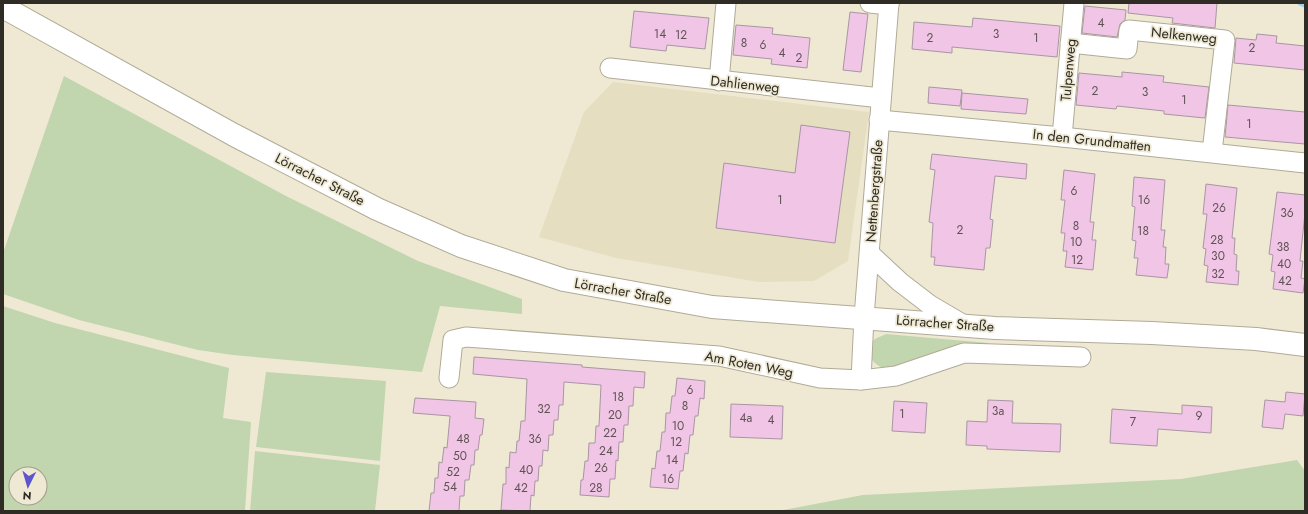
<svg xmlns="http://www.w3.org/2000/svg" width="1308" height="514" viewBox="0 0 1308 514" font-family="Jost,sans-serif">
<rect width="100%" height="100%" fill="#efe9d4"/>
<polygon fill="#e6dec1" points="613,82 869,112 848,261 814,281 759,282 616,258 539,237 584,112"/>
<g fill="#c1d6ae" fill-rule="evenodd">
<polygon points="64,76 286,196 418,261 522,299 522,314 440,306 422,372 233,355 198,350 79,320 3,294 3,253"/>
<path d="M3,306L55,323L229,368L223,418L251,422L245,511H3ZM16,474H40V498H16Z"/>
<path d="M886,334L989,343L988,347L889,370C878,367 865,359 872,346C872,344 873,341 874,340C877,337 883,336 886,334Z"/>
<polygon points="266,372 386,381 380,461 256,447"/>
<polygon points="255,451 380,465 375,511 250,511"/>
<polygon points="1297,460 1305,471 1305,511 778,511 863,495 1181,479"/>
</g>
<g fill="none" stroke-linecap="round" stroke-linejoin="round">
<polyline stroke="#9fd0ed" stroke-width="5.5" points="1300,3 1305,5"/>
</g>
<g fill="#f1c5e5" stroke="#a896a3">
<polygon points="1129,3 1217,3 1215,28 1172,23 1173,18 1128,13"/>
<polygon points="1085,6 1126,10 1125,20 1120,24 1117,37 1082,33"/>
<polygon points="634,11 709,18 705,49 667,45 666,51 630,47"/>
<polygon points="850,12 868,14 861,72 843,70"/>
<polygon points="973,18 1060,26 1057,57 952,47 952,53 912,49 914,22 972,27"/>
<polygon points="736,25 773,28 772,34 810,38 807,68 771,64 772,59 733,55"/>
<polygon points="1257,34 1277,36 1276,43 1305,46 1305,70 1234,63 1236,38 1256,40"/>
<polygon points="1122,72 1164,76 1163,82 1209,87 1205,118 1164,114 1164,111 1117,106 1116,109 1076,105 1079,73 1122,77"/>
<polygon points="929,87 962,90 960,106 928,103"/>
<polygon points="962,93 1028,99 1026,114 961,109"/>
<polygon points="1228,105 1305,112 1305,144 1225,137"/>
<polygon points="801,125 850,132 835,243 716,228 724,163 795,173"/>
<polygon points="932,154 1027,164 1026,179 995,176 990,219 993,220 990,248 986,248 984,270 934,265 935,257 931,257 933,223 929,222 935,170 930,169"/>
<polygon points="1064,170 1095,174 1090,222 1094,222 1092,240 1096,240 1093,270 1065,267 1067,251 1063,251 1065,233 1061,233 1065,200 1061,200"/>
<polygon points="1134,177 1165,180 1161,230 1165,230 1163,247 1166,247 1165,264 1169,264 1167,278 1136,275 1138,258 1134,258 1136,241 1132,240 1135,207 1132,206"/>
<polygon points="1206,184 1237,188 1232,238 1235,238 1234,254 1237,255 1236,271 1239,271 1238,285 1206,282 1208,266 1204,265 1206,249 1203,248 1207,214 1203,214"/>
<polygon points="1277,192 1305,195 1305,213 1300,261 1303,261 1301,278 1305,279 1303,293 1273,289 1275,272 1271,271 1273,255 1269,254"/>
<polygon points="474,357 582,365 582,367 645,372 644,388 634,387 633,406 629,406 628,425 624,425 623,442 619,442 618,461 616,460 615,479 610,479 609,497 580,495 581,480 583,480 585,461 588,461 589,443 595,443 596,426 599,426 601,385 564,382 563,405 559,405 558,420 554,420 553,435 549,435 548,451 543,450 542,466 539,466 538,481 535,481 534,496 531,495 530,511 501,510 503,484 506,484 506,467 509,468 510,452 516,453 517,441 519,441 521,421 525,421 527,379 473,374"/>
<polygon points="677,378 705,381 704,399 700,398 698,416 695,416 693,435 690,435 688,454 685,453 683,471 680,471 678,489 650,487 652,468 655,469 657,451 660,451 662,432 665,432 666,413 670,413 672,396 675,396"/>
<polygon points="1286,392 1305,394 1303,416 1285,414 1283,429 1262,427 1265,400 1285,402"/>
<polygon points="415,398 476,402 475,418 484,419 482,435 480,435 478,450 475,450 474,465 471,465 469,480 465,480 464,496 460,496 459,511 429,511 431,493 434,493 435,478 438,478 439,462 442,463 444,447 447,448 450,416 413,413"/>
<polygon points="988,400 1013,401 1012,423 1061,424 1060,452 987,449 987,446 966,445 967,421 987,422"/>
<polygon points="894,401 927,403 925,433 892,431"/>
<polygon points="731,404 783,406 782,439 730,437"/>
<polygon points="1182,405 1212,407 1211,433 1158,429 1157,446 1110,443 1112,409 1182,414"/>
</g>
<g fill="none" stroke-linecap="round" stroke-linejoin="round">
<g stroke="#b0ab97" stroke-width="21">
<g id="minor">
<polyline points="870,3 889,5"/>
<polyline points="1070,43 1127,49 1129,30 1225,40 1212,152"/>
<polyline points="610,68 881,98"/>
<polyline points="719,81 726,3"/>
<polyline points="879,120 1062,137 1305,163"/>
<polyline points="1062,137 1074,3"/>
<polyline points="870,254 900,282 930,305 964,325"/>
<polyline points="449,378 453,340 466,337 719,356 820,378 861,380 896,376 964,353 1081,357"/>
<polyline points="861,380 864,317 889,3"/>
</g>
</g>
<g stroke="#b0ab97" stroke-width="24">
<polyline id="major" points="3,7 234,135 377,209 461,246 564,280 712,307 995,328 1152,333 1256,339 1305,345"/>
</g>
<use href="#minor" stroke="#fff" stroke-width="19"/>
<use href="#major" stroke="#fff" stroke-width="22"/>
</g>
<g text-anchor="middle" stroke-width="3.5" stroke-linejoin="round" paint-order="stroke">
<g font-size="12" fill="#5f5254">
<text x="1101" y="27">4</text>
<text x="660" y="38">14</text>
<text x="996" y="38">3</text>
<text x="681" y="39">12</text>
<text x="930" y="42">2</text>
<text x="1036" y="42">1</text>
<text x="744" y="47">8</text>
<text x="763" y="49">6</text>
<text x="1252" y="52">2</text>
<text x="782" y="57">4</text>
<text x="799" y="62">2</text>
<text x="1095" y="95">2</text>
<text x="1145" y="96">3</text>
<text x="1184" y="104">1</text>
<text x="1249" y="128">1</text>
<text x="1074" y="195">6</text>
<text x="780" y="204">1</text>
<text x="1144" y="204">16</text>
<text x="1219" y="212">26</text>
<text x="1287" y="217">36</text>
<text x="1076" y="230">8</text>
<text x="960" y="234">2</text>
<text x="1143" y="235">18</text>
<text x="1217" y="244">28</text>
<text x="1076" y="246">10</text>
<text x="1283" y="251">38</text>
<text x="1218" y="260">30</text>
<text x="1077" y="264">12</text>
<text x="1284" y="268">40</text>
<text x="1218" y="278">32</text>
<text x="1285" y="285">42</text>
<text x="690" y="394">6</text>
<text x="618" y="401">18</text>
<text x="685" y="410">8</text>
<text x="544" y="413">32</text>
<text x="998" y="415">3a</text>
<text x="902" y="418">1</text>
<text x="615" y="419">20</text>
<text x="1199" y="420">9</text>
<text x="746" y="422">4a</text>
<text x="771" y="424">4</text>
<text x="1133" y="426">7</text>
<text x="678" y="430">10</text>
<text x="610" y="437">22</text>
<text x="463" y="443">48</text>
<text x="535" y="443">36</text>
<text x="676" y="446">12</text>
<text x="606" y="455">24</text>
<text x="460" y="460">50</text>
<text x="672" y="464">14</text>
<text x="601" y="472">26</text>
<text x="526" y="474">40</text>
<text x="453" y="476">52</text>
<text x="668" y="483">16</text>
<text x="450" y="491">54</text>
<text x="521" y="492">42</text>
<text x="596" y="492">28</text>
</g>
<g font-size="14" fill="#2e2c24" stroke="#efe9d4">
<text transform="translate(1184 35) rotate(6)" y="5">Nelkenweg</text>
<text transform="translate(1068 70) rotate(-85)" y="5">Tulpenweg</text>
<text transform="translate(745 84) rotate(6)" y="5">Dahlienweg</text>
<text transform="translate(1092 140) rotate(6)" y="5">In den Grundmatten</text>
<text transform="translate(320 179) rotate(27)" y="5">Lörracher Straße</text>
<text transform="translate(874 191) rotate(-86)" y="5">Nettenbergstraße</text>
<text transform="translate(623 291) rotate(10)" y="5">Lörracher Straße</text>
<text transform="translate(945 323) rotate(4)" y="5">Lörracher Straße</text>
<text transform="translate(749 364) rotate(11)" y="5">Am Roten Weg</text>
</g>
</g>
<rect width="1308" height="514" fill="none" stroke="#2e2c24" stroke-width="8"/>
<g transform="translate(28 486) rotate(185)"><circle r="19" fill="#efe9d4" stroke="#a29d8e"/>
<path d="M0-3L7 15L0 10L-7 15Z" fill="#5e55cd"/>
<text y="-6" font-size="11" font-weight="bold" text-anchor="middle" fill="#2e2c24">N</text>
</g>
</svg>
